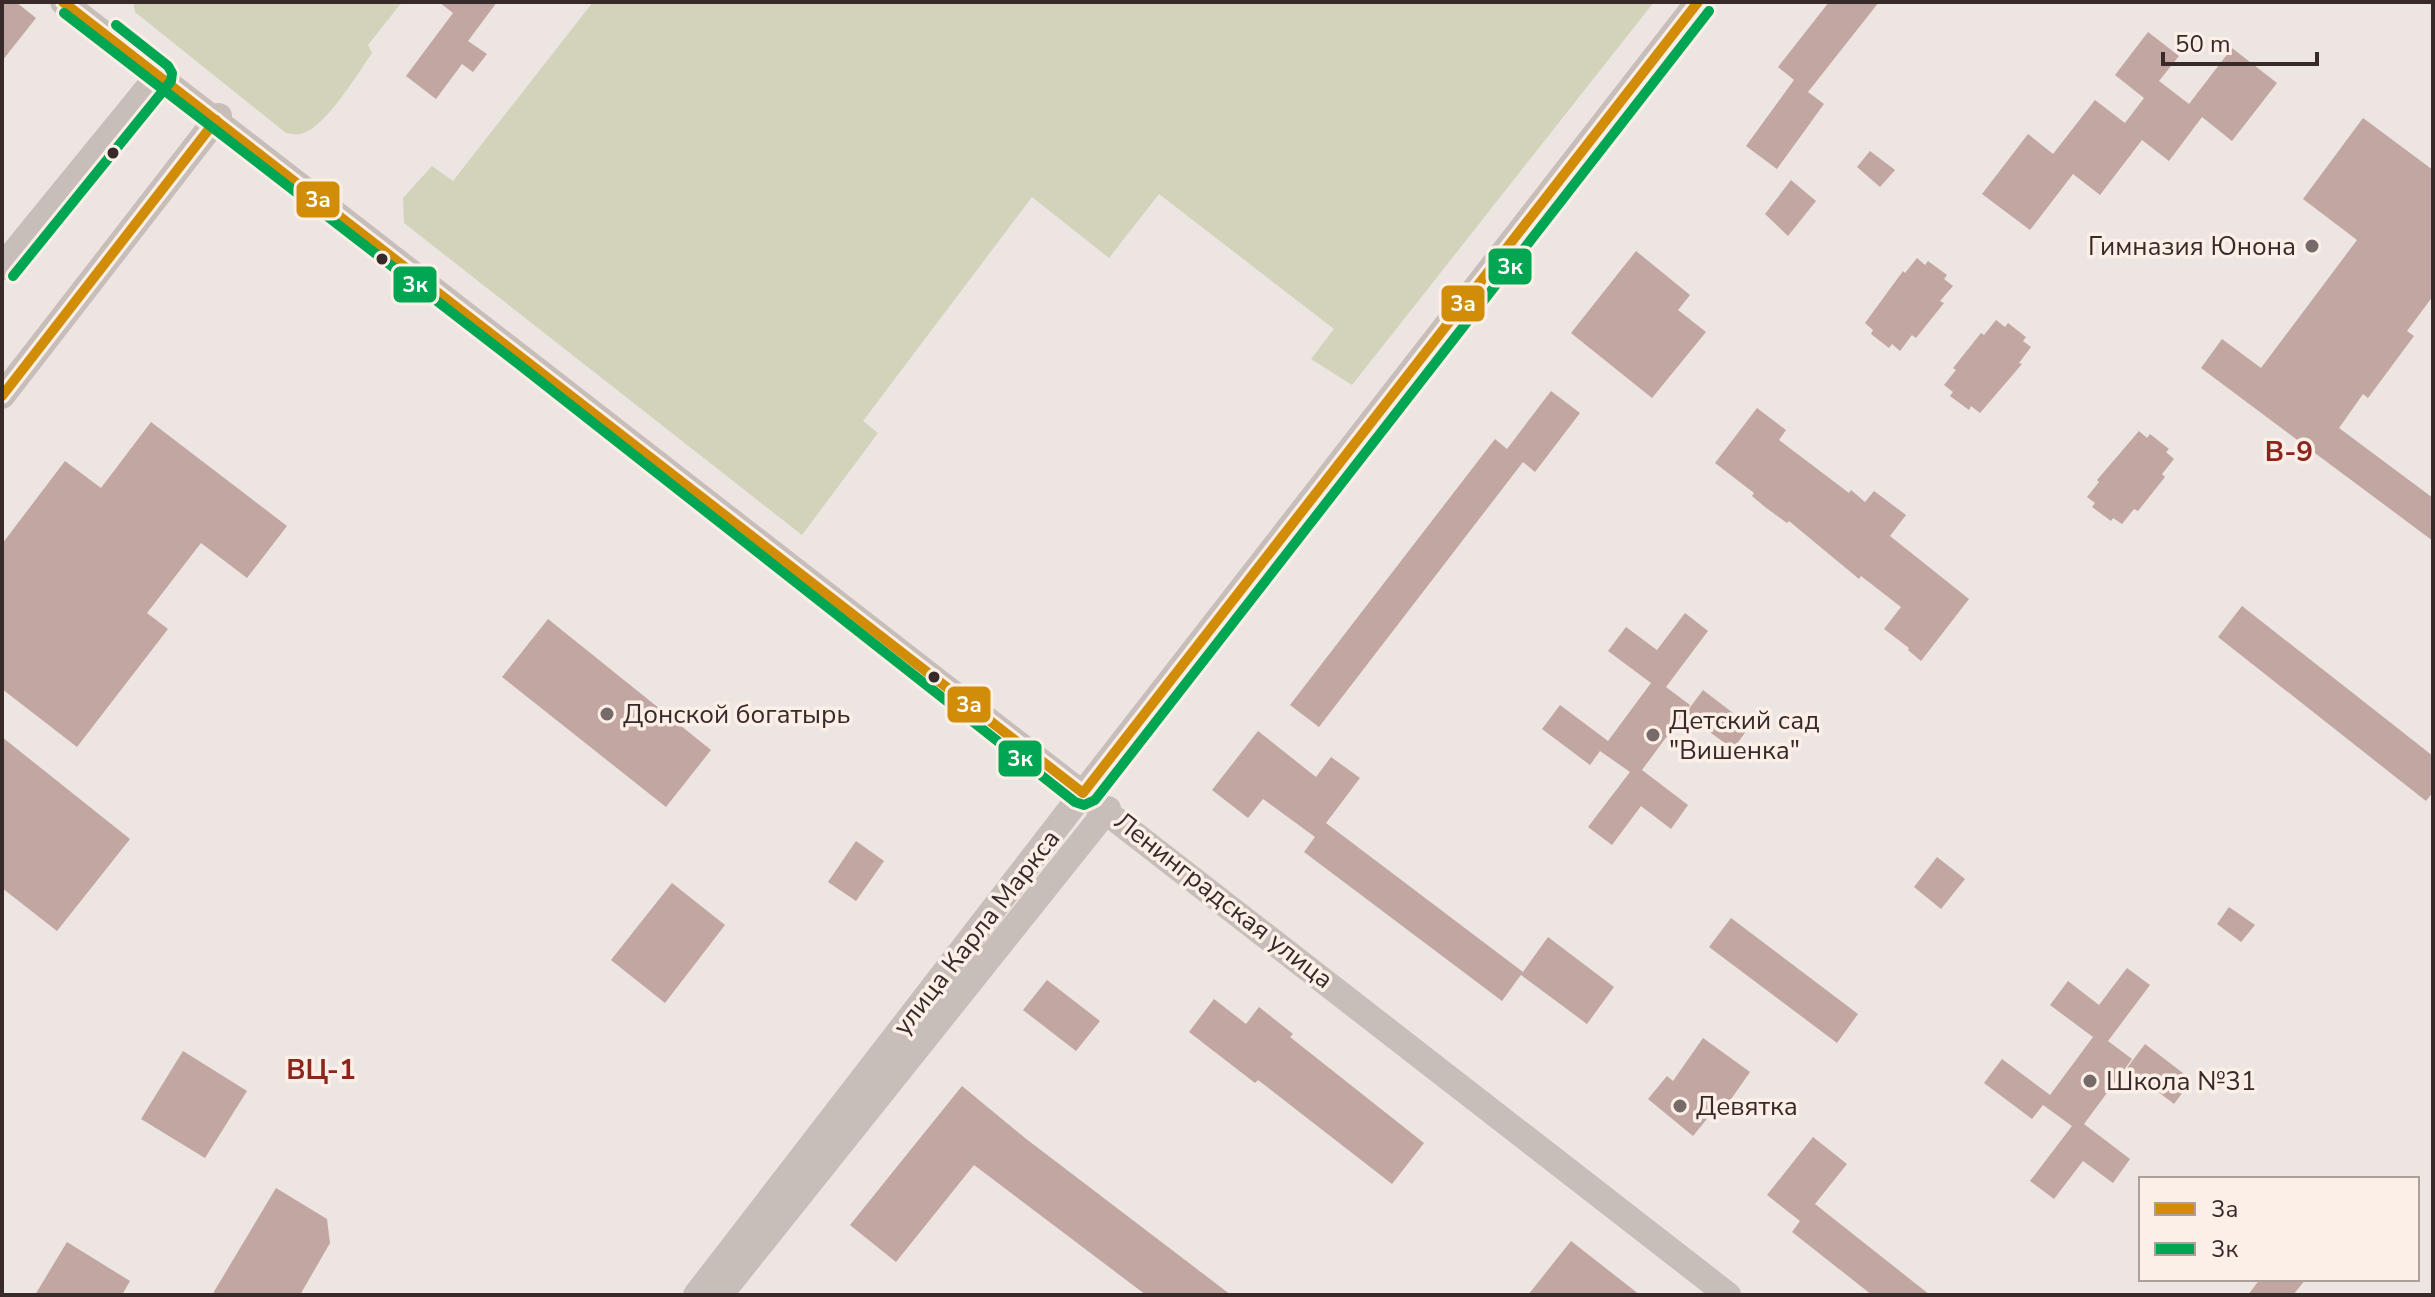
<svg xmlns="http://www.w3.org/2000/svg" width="2435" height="1297" viewBox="0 0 2435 1297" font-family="'Nunito Sans',sans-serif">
<rect width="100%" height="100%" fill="#ede5e1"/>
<g fill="#d2d3ba">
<path d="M133,2H402L368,45L372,53C358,73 323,132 299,134C294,135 290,133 286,133L135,12Z"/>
<polygon points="593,2 1654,2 1352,385 1311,359 1334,329 1159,194 1109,258 1032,197 863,421 878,433 802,535 404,223 403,198 432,166 453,181"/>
</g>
<g fill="#c2a6a2">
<polygon points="2,2 16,2 36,18 2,61"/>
<polygon points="439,2 497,2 468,41 487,54 473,72 462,64 436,99 406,76 453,13"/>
<polygon points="1829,2 1879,2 1808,92 1824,104 1777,169 1746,146 1794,80 1778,67"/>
<polygon points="2148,32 2179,56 2159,81 2189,104 2232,48 2277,83 2232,141 2202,117 2169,161 2142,140 2100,195 2073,174 2030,230 1982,194 2028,134 2053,154 2095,100 2125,123 2144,98 2115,75"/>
<polygon points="2363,118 2433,170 2433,296 2407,331 2414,336 2368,398 2363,394 2339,428 2433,498 2433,541 2201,368 2222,339 2261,368 2357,240 2303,199"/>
<polygon points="1870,151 1895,170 1880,187 1857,167"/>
<polygon points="1791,180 1816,201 1788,236 1765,214"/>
<polygon points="1636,251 1690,295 1678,310 1706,332 1652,398 1571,333"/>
<polygon points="1917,258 1925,265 1928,261 1947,275 1944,279 1953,286 1940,301 1944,303 1916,338 1912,335 1900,351 1892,344 1889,348 1871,334 1873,330 1865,323 1903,271 1905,273"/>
<polygon points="1996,320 2005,327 2008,323 2026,337 2023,341 2031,347 2019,363 2022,364 1980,413 1971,406 1969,410 1950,396 1953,392 1944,385 1956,370 1953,368 1981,333 1984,335"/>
<polygon points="1551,391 1580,413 1535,472 1523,462 1319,727 1290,705 1495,439 1507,449"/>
<polygon points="1757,408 1786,430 1779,440 1849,493 1851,490 1865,502 1874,491 1906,515 1890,536 1969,599 1921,661 1908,650 1909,648 1884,629 1901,607 1861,576 1859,579 1789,521 1787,523 1765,507 1752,496 1754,493 1715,463"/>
<polygon points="151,422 287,526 247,578 201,543 147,613 168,629 77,747 2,689 2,544 65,461 101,488"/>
<polygon points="2139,431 2147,438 2150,434 2169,449 2166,452 2174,459 2162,474 2165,477 2138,511 2134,509 2122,524 2113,518 2111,521 2092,507 2095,503 2087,497 2099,482 2097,480"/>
<polygon points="2242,606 2433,756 2433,792 2426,801 2218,637"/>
<polygon points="1685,613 1708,631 1666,687 1690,705 1642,770 1688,805 1671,829 1641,806 1612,845 1588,827 1630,772 1600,751 1590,765 1542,729 1560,705 1608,741 1651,683 1608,651 1626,627 1657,650"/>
<polygon points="548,619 711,750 666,807 502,677"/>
<polygon points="1703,690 1750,726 1733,749 1685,714"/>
<polygon points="1258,731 1316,777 1331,757 1360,778 1326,823 1523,972 1548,937 1614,987 1587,1024 1521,975 1523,972 1502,1001 1304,852 1315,837 1263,799 1248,818 1212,790"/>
<polygon points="2,737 130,839 57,931 2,888"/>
<polygon points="856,841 884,861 856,901 828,882"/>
<polygon points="1937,857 1965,879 1941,909 1914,887"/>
<polygon points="672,883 725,925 665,1003 611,960"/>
<polygon points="2229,907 2255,925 2241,942 2217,924"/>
<polygon points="1731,918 1858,1014 1837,1043 1709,947"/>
<polygon points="2127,968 2150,985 2108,1041 2132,1059 2084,1124 2130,1159 2113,1183 2083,1161 2054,1199 2030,1181 2072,1126 2043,1105 2032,1119 1984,1083 2002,1059 2050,1095 2093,1037 2050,1005 2068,981 2099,1005"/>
<polygon points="1047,980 1100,1021 1076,1051 1023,1010"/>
<polygon points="1214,999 1246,1024 1259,1007 1293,1034 1290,1037 1424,1143 1392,1184 1258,1080 1255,1083 1189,1032"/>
<polygon points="1703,1038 1750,1072 1729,1102 1724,1098 1693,1136 1648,1099 1667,1076 1673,1081"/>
<polygon points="2145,1044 2192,1080 2174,1104 2127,1068"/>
<polygon points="183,1051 247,1091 205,1158 141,1119"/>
<polygon points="962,1086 1025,1138 1231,1295 1146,1295 974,1165 896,1262 850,1225"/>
<polygon points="1813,1137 1847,1164 1815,1204 1930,1295 1872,1295 1792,1232 1800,1221 1767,1195"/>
<polygon points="276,1188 327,1219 330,1243 300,1295 212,1295"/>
<polygon points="1571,1241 1640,1295 1528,1295"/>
<polygon points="67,1242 130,1281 122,1295 35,1295"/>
<polygon points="2260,1279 2306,1279 2293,1295 2248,1295"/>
</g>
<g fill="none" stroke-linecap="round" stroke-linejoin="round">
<g stroke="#c7beb9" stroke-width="26">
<polyline points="63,2 1728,1295"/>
<polyline points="2,267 161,72"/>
<polyline points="2,396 219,116"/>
<polyline points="696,1295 1083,793 1698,2"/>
<polyline points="720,1295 1108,809"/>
</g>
<g stroke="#fbefe8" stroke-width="16">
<g id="bus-1">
<polyline points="63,2 1083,793 1698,2"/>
<polyline points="2,396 216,120"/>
</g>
</g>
<g stroke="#fbefe8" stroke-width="16">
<g id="bus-2">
<polyline points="64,13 516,362 1075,802 1084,805 1095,800 1709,11"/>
<polyline points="13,276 171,81 172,73 168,66 116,25"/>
</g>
</g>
<use href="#bus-1" stroke="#d18d08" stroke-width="10"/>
<use href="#bus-2" stroke="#00a651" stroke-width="10"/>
</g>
<g fill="#382a28" stroke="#fbefe8" stroke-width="3">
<circle cx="113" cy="153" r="7"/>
<circle cx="382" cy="259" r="7"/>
<circle cx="934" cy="677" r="7"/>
</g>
<g fill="#776b69" stroke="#fbefe8" stroke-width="3">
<circle cx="2312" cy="246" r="8"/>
<circle cx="607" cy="714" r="8"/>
<circle cx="1653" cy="735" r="8"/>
<circle cx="2090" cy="1081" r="8"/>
<circle cx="1680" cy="1106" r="8"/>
</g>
<g text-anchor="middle" stroke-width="7" stroke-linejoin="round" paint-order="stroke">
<g font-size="26" fill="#382a28" stroke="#fbefe8" text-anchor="start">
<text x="2296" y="255" text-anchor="end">Гимназия Юнона</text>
<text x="623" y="723">Донской богатырь</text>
<text x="1669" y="729">Детский сад<tspan x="1669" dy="30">"Вишенка"</tspan></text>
<text x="2106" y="1090">Школа №31</text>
<text x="1696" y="1115">Девятка</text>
</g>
<g font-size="26" fill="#382a28" stroke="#fbefe8">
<text transform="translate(1224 900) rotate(38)" y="9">Ленинградская улица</text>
<text transform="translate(976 932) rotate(-52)" y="9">улица Карла Маркса</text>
</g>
<g font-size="28" font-weight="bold" fill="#8c251c" stroke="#fbefe8">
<text x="2289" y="461">В-9</text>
<text x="321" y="1079">ВЦ-1</text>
</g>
</g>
<g stroke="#fbefe8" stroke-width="3">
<rect x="295" y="180" width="46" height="39" rx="8" fill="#d18d08"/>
<rect x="1487" y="247" width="46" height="39" rx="8" fill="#00a651"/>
<rect x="392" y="265" width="46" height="39" rx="8" fill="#00a651"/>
<rect x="1440" y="284" width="46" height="39" rx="8" fill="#d18d08"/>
<rect x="946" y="685" width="46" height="39" rx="8" fill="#d18d08"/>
<rect x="997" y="739" width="46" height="39" rx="8" fill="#00a651"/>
</g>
<g font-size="22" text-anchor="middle" font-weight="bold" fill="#fff">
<text x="318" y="207">3а</text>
<text x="1510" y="274">3к</text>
<text x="415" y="292">3к</text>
<text x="1463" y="311">3а</text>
<text x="969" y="712">3а</text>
<text x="1020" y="766">3к</text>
</g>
<rect width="2435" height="1297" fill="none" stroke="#382a28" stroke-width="8"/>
<rect x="2139" y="1177" width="280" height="104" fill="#fbefe8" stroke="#ada09b" stroke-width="2"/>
<rect x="2155" y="1203" width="40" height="12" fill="#d18d08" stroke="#ada09b" stroke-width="2"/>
<text x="2211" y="1217" font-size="24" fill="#382a28">3а</text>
<rect x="2155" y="1243" width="40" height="12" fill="#00a651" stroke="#ada09b" stroke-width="2"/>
<text x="2211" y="1257" font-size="24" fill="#382a28">3к</text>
<path d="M2163 52v12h154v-12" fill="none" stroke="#382a28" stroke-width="4"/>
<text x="2175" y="52" font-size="24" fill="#382a28" stroke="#fbefe8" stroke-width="6" paint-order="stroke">50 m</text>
</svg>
